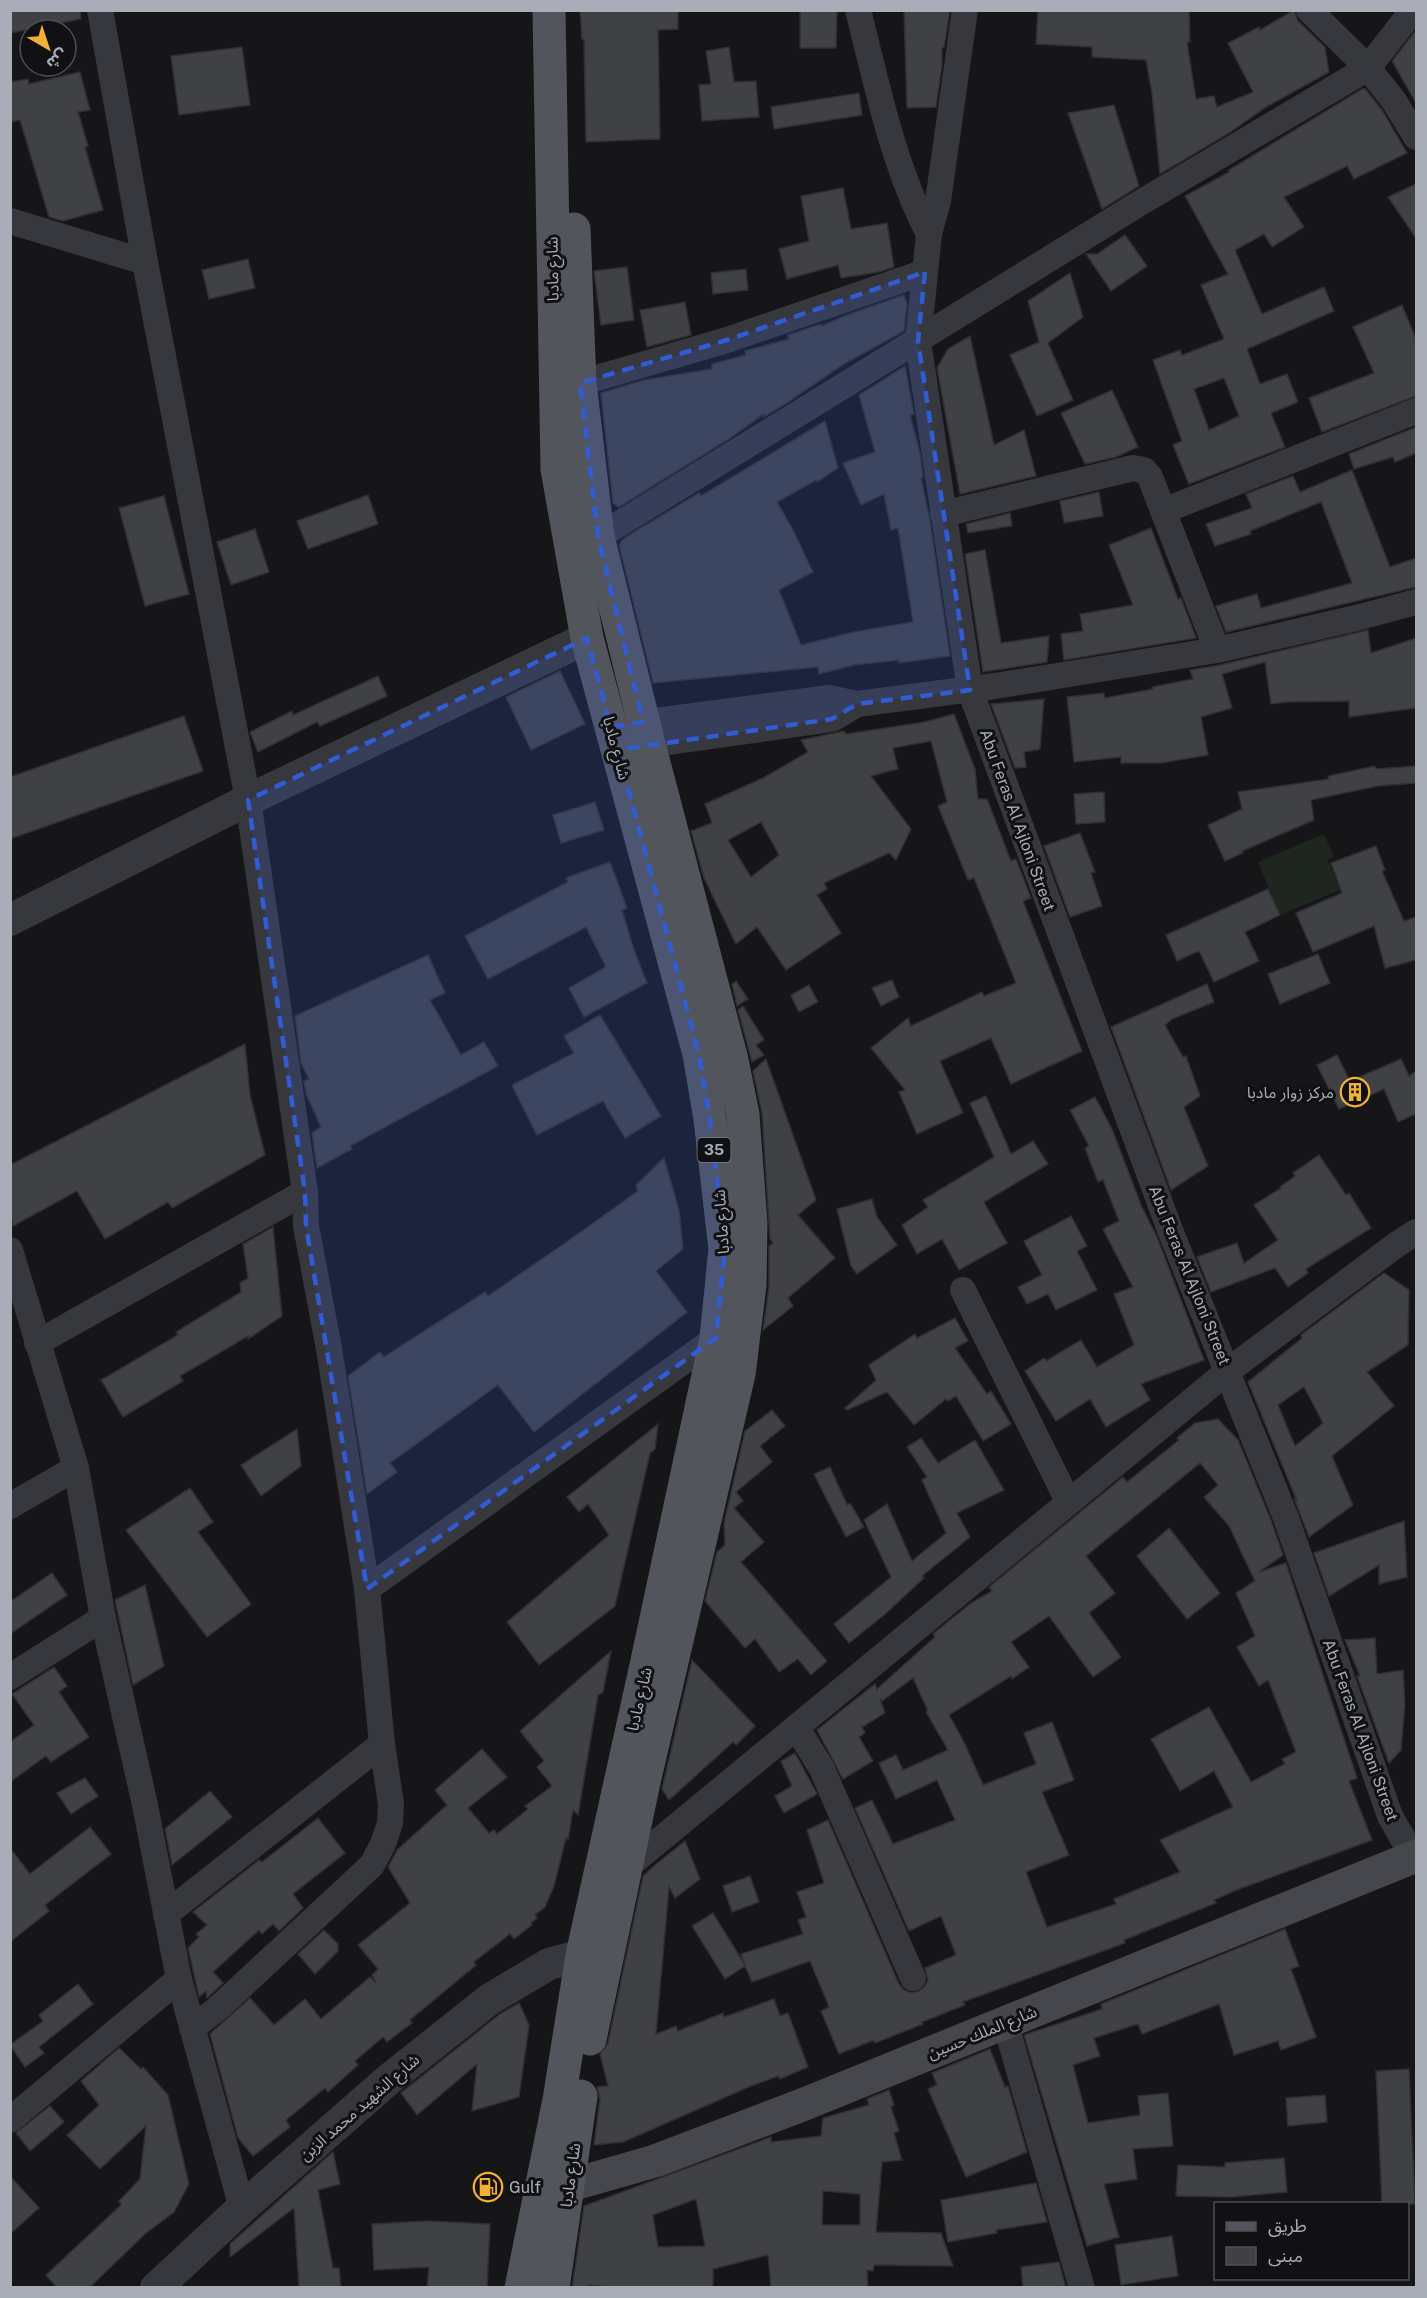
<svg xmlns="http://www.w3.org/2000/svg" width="1427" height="2298" viewBox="0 0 1427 2298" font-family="'Public Sans','Noto Sans Arabic',sans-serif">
<rect width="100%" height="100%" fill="#161618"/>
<polygon fill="#1e261f" points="1324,834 1334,857 1328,860 1340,890 1280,915 1258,862"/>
<g fill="#404145" stroke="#303034" stroke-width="1.5" fill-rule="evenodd">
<polygon points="10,10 80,10 81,19 10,33"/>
<polygon points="580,10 678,10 678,29 658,30 660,139 586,142 584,39 582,39"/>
<polygon points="800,10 837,10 836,48 800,48"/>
<polygon points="904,10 950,10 944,48 942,48 942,65 936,107 907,108"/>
<polygon points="1038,10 1189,10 1190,42 1187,42 1196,99 1214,96 1217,107 1253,92 1228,43 1259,27 1260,30 1294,10 1298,21 1325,47 1329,72 1266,107 1229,133 1160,174 1152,93 1146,60 1092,57 1092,47 1036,44"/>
<polygon points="1416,30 1416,103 1392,61"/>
<polygon points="242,47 250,105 179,115 171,56"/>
<polygon points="729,47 734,82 756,81 759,117 702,121 699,85 711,84 706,51"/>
<polygon points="80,72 90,110 78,112 88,146 85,147 103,210 63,221 49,217 20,120 10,122 10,82 28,79 29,84"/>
<path d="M1362,89H1365L1382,110L1407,153L1354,179L1347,166L1284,197L1304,227L1272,247L1264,234L1235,250L1262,314L1324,287L1334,311L1247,349L1260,384L1287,374L1298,402L1271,413L1285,447L1189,484L1173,445L1182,441L1153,360L1180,350L1182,355L1224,339L1201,285L1228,274L1185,196L1229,172V170ZM1224,378L1239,416L1209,430L1194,389Z"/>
<polygon points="859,93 862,115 774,129 771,107"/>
<polygon points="1114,105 1139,186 1102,209 1068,113"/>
<polygon points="1416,184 1416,238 1388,197"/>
<polygon points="843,188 851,229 887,223 894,267 879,272 841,278 838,265 787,279 779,249 809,241 801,196"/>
<polygon points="1125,235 1147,266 1111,291 1086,254 1097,254"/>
<polygon points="248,259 255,288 209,299 202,270"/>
<polygon points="627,267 634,320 601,325 594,271"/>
<polygon points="746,269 748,290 713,294 711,273"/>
<polygon points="1070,273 1083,317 1048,343 1073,400 1037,416 1010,355 1039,342 1028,301"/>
<polygon points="904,295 907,304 904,331 844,364 785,404 764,417 764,414 727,440 619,507 613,503 601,393 644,380 712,369 712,364 746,355 745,351 789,339 788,335 821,324 822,326 844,316"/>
<polygon points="685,302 691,335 647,347 640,310"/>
<polygon points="1402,305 1416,339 1416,396 1322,432 1309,398 1374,373 1353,327"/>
<polygon points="970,336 994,445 1024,430 1036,476 960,494 937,368 948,349"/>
<polygon points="905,366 914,414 910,415 920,453 923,477 921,478 930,521 950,656 899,663 899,660 854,665 819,674 818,667 653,683 619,545 624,538 699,493 701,496 825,421 838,468 817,482 816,480 777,502 793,530 813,572 779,590 801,645 854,632 913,622 898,528 891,530 884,494 861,505 843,463 875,452 859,395"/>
<polygon points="1112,390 1138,447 1116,457 1085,464 1061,413"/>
<polygon points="1416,427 1416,453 1395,462 1393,457 1354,469 1349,454"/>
<polygon points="1352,470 1390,567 1416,558 1416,587 1226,632 1216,606 1257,594 1261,608 1352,583 1321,502 1250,531 1251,534 1215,546 1206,524 1252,508 1246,494 1293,476 1300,492"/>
<polygon points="1099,492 1103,516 1064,523 1060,501"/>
<polygon points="368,495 378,524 308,549 297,521"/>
<polygon points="164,496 189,594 145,606 119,508"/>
<polygon points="1010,513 1012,526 968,533 966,524"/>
<polygon points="1151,528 1178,599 1181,598 1196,638 1064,660 1061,634 1083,631 1080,614 1133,605 1109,545"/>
<polygon points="255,529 269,572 231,585 217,542"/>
<polygon points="985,550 1001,643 1049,636 1047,662 983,672 965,554"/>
<polygon points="1368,630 1371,653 1416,638 1416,708 1349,717 1349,701 1287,702 1271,704 1265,662 1222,674 1232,708 1201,717 1208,755 1161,763 1121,763 1121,757 1074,762 1067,697 1104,693 1105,698 1153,689 1152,687 1193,679 1190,670 1220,665"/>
<polygon points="560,671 585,724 531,750 506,697"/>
<polygon points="378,676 387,696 320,726 317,722 258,752 250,732 292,711 293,715"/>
<polygon points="1044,699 1040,749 1024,752 1026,767 1015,768 991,704"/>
<path d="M954,714L975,769L978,799H987L1011,861L1016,859L1031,898L1023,901L1082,1051L1011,1084L991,1038L940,1061L963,1113L917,1134L899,1092L905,1090L871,1048L908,1018L911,1026L982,992L984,996L1016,983L974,878L968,880L938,806L947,802L931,741L893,748L898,769L871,776L911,829L896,860L889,853L824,883L827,889L817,895L841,933L786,970L757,927L736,944L704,878L691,831L712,823L705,804L765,777L808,752L801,740L844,731L846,734L925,722ZM761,822L779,855L751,877L728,840Z"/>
<polygon points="184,716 203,771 10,839 10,777"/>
<polygon points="1375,766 1376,769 1416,766 1416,783 1378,786 1311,800 1314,820 1242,851 1243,853 1225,861 1208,825 1242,809 1238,792 1329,779 1328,776"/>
<polygon points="1104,792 1105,822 1076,824 1074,794"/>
<polygon points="595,802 604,830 561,843 553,815"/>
<polygon points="1080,833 1095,872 1091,873 1102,906 1070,917 1044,846"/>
<polygon points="1376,846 1385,870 1382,871 1404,921 1416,917 1416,960 1385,968 1374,926 1313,952 1296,913 1342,893 1331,863"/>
<polygon points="610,862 627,908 622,910 633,947 647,983 584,1017 569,988 606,967 586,927 488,979 465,936 568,882 566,878"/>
<polygon points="1268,889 1280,915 1245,932 1259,961 1214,982 1199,951 1177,961 1166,935"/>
<polygon points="1318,954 1330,983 1280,1004 1268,974"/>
<polygon points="428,955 445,993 430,1000 461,1055 484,1042 498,1066 350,1146 352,1149 317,1168 312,1133 321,1127 306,1094 304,1081 309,1079 301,1063 295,1016"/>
<polygon points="892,980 899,997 881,1006 872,988"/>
<polygon points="736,981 748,999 737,1006 732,984"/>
<polygon points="1207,984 1214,1002 1172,1019 1165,1025 1183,1057 1186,1056 1200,1096 1184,1107 1208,1166 1171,1190 1111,1027"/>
<polygon points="809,985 818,1002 799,1012 791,995"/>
<polygon points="743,1006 764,1040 756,1045 764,1055 752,1062 738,1010"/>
<polygon points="600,1015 661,1116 625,1138 603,1101 537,1135 512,1085 574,1053 564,1036"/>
<polygon points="245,1044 250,1095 265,1155 172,1208 168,1202 105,1239 77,1191 13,1226 10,1210 10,1165"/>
<polygon points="1337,1055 1350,1081 1401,1059 1409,1076 1416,1071 1416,1114 1398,1122 1384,1089 1339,1109 1317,1065"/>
<polygon points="766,1059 816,1200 798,1215 835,1258 788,1298 793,1306 763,1330 769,1287 769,1246 773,1243 770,1239 762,1113 753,1071"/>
<polygon points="986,1096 1011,1154 1033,1141 1048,1164 984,1202 1007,1243 959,1270 942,1239 917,1254 902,1225 928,1207 923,1200 994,1157 970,1103"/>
<polygon points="1095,1097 1112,1129 1141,1205 1157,1237 1204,1360 1141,1384 1150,1400 1106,1427 1090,1399 1056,1421 1025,1371 1044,1358 1046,1361 1081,1340 1097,1367 1134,1345 1114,1294 1133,1287 1103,1229 1119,1221 1103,1180 1098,1182 1085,1148 1089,1146 1070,1110"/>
<polygon points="1319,1155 1346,1195 1349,1193 1371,1228 1306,1269 1308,1273 1288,1287 1275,1268 1211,1292 1197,1257 1237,1243 1244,1263 1278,1240 1254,1205 1281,1188 1280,1187 1295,1176 1293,1173"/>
<polygon points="664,1158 679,1210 683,1249 656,1271 687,1312 534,1432 498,1385 390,1463 397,1472 367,1494 348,1376 380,1352 384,1357 485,1292 488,1296 568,1241 638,1191 636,1185"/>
<polygon points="872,1199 877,1217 897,1245 857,1274 851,1266 837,1209"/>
<polygon points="1071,1216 1087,1246 1077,1251 1097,1290 1056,1310 1048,1294 1027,1304 1018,1287 1042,1275 1024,1241"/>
<polygon points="273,1227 282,1316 248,1339 248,1336 180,1376 183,1381 123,1417 101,1380 178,1335 176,1332 241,1292 240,1283 248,1278 243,1244"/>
<path d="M1384,1273L1409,1290L1408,1345L1367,1372L1394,1406L1332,1456L1353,1505L1309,1537L1294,1498L1297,1501L1248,1382L1302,1338L1301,1335ZM1304,1387L1323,1423L1295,1446L1278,1405Z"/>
<polygon points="955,1318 968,1341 955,1348 987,1394 991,1391 1011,1424 983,1441 956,1396 948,1401 946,1399 914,1425 887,1392 847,1410 845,1408 876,1380 869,1365 915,1334 917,1338"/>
<polygon points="772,1410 785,1426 760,1446 772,1462 736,1492 743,1501 734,1508 764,1542 741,1562 827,1661 811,1675 798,1659 779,1672 755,1639 745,1648 705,1601 717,1552 725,1545 724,1523 745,1431"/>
<path d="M1218,1419L1238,1440L1272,1523L1283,1555L1259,1572L1286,1563L1357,1778L1349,1781L1372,1840L1234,1891L1214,1900L1216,1903L1124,1940L1125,1943L963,2002L965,2005L922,2022L923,2024L875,2043L874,2040L839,2054L821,2011L829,2007L810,1961L752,1982L745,1966L725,1979L692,1926L713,1913L745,1965L741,1954L803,1934L798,1920L806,1917L797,1892L824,1883L807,1830L828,1820L899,1984L904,1990L912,1993L919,1991L925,1986L928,1980L925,1968L956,1955L941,1916L909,1931L855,1808L872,1800L893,1844L955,1820L937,1780L896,1799L879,1763L896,1755L903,1770L948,1750L926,1712L928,1711L913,1678L882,1701L880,1699L885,1713L862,1727L865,1733L859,1737L873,1761L843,1779L817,1730L875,1684L877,1689L935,1637L933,1634L971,1603L992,1591L989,1587L1123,1477L1127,1482L1179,1440L1177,1438L1195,1423ZM1200,1463L1218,1485L1204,1497L1229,1526L1255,1581L1236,1593L1255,1636L1237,1647L1259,1686L1268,1680L1296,1752L1282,1759L1285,1764L1251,1782L1209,1707L1151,1739L1180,1791L1214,1771L1233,1807L1160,1840L1180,1872L1114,1899L1116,1904L1047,1927L1026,1872L1069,1855L1042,1792L1074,1780L1052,1722L1024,1733L1036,1764L983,1785L964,1742L949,1715L1011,1676L1012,1679L1029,1667L1011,1642L1049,1616L1093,1677L1121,1657L1089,1613L1115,1593L1086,1556Z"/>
<polygon points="658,1424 655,1449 650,1453 615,1606 539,1665 507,1622 609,1535 588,1504 579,1512 567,1497"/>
<polygon points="297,1429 301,1466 261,1496 241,1465"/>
<polygon points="921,1438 938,1463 975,1440 1004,1490 957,1513 970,1537 922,1576 924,1578 884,1615 849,1643 834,1624 891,1577 864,1520 887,1504 912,1561 946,1533 922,1480 927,1477 907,1447"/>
<polygon points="830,1467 847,1505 850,1503 864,1527 846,1537 814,1474"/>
<polygon points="190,1488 213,1522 198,1532 251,1604 207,1637 126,1530"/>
<polygon points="1404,1521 1407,1577 1379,1584 1379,1565 1329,1596 1314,1553"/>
<polygon points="1169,1528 1220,1593 1187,1619 1137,1556"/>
<polygon points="52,1573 67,1595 10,1634 10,1602"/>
<polygon points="145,1585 164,1666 133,1685 115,1600"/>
<polygon points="1375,1638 1377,1674 1403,1670 1405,1705 1401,1750 1389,1763 1357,1676 1360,1676 1345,1640"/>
<polygon points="611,1651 603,1692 598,1695 578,1815 573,1810 568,1840 566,1838 554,1886 545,1907 535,1915 537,1918 531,1923 532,1925 514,1939 510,1934 474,1962 476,1965 410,2020 412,2023 387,2042 383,2037 355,2061 358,2065 328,2092 325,2088 286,2120 290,2127 253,2156 238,2138 210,2034 250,1998 274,2025 305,1999 321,2019 370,1977 376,1983 372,1975 378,1969 358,1945 410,1903 388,1867 397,1850 447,1805 435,1790 482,1749 507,1777 468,1808 489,1833 494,1830 497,1834 528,1809 525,1806 552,1786 537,1767 544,1761 520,1731"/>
<polygon points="692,1660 755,1726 736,1745 733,1742 669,1800 662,1789"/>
<polygon points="54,1667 67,1686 59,1692 89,1737 51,1762 46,1756 10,1782 10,1742 34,1725 12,1694"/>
<polygon points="795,1753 817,1794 784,1813 775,1796 792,1786 781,1761"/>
<polygon points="85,1778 98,1796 71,1814 57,1793"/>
<polygon points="210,1791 232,1817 172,1865 165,1829"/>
<polygon points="318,1818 345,1853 293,1894 303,1908 279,1931 273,1924 262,1934 259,1930 213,1972 223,1983 207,1998 206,1991 199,1997 188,1948 199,1937 196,1934 207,1925 193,1912 259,1860 262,1862"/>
<polygon points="90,1827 111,1854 45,1905 49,1911 10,1942 10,1848 30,1874"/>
<polygon points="685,1841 700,1879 675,1898 669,1887 656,2034 676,2026 678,2031 723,2013 724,2017 774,1999 780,2016 788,2013 808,2067 780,2079 778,2076 751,2086 623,2142 594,2145 600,2099 597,2087 608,2086 600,2054 608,2043 643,1876 655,1865"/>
<polygon points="750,1876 759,1902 732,1912 723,1886"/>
<polygon points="1285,1929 1299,1966 1291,1969 1316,2037 1281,2050 1278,2041 1234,2055 1219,2004 1142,2034 1138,2024 1094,2038 1100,2056 1073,2065 1088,2123 1140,2115 1138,2096 1168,2093 1173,2146 1133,2149 1137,2179 1104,2184 1119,2237 1087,2246 1024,2035 1102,2009 1101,2004"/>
<polygon points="324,1930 338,1944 338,1951 315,1974 298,1954"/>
<polygon points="78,1984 93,2004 39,2047 44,2053 25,2067 10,2045 43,2021 39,2015"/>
<polygon points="519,2003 529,2025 519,2097 472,2111 477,2064 417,2115 401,2093 500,2014"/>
<polygon points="119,2048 141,2069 143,2067 168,2095 189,2184 174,2212 145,2234 89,2288 57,2288 46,2275 121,2205 119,2201 140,2179 146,2126 100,2169 67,2135 99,2105 81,2081"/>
<polygon points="990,2049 1005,2087 1008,2086 1027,2152 966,2177 928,2089 937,2085 932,2073"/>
<polygon points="1409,2069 1415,2204 1382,2204 1376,2071"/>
<path d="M889,2090L894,2105L891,2107L899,2131L894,2133L902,2160L882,2162L876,2232L941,2233L953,2266L874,2265L873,2271L867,2270L868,2288H771L768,2255L713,2269V2288H618L589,2285V2288H572L584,2206L771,2137V2142L821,2136L823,2118L869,2105L867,2099ZM823,2191L860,2194V2225H822ZM696,2199L705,2246L658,2247L653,2215Z"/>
<polygon points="1325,2095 1327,2122 1288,2126 1286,2098"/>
<polygon points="50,2106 64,2122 30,2151 16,2133"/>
<polygon points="333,2152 340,2184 318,2190 333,2268 339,2268 341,2288 299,2288 294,2208 230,2257 230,2244"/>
<polygon points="1284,2158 1287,2192 1232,2197 1176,2196 1178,2165 1225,2167 1225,2163"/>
<polygon points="10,2176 39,2208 10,2234"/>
<polygon points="1036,2183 1047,2222 996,2230 997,2233 948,2242 941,2200"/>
<polygon points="427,2221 490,2224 487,2288 427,2288 429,2267 374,2270 372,2224"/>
<polygon points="1172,2236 1178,2276 1121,2285 1115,2245"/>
<polygon points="1059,2262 1066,2288 1023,2288 1021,2267"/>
</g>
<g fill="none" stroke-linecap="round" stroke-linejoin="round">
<g stroke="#37383d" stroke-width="26">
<polyline points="100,10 145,262 248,800 305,1192 306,1226 329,1349 367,1589 382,1744 391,1804 390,1823 383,1844 372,1865 217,2009 192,2028"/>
<path d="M858,10C877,85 893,165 929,234"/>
<polyline points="965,10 938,201 929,234 918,341 970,690 1170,1230 1286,1518 1390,1816 1407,1846 1416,1855"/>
<polyline points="1309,10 1368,68 1394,101 1416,137"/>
<polyline points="10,221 145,262"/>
<polyline points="580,383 727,340 925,272"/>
<polyline points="1163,511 1416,411"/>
<polyline points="943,514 1133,468 1144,470 1150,477 1217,650"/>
<polyline points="598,537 1140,203 1368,68 1413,10"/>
<polyline points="625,725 829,698 857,704 995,686 1217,650 1356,618 1416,602"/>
<polyline points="633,747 832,719 857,704"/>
<polyline points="10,1250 76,1468 103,1618 145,1805 179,1979 242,2208"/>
<polyline points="963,1290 1068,1501"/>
<polyline points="37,1343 305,1192"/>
<polyline points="10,1506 76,1468"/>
<polyline points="367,1589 716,1338"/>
<polyline points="10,1677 103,1618"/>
<polyline points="797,1728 822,1769 913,1978"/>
<polyline points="627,1867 1228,1371 1396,1245 1416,1232"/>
<polyline points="166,1914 382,1744"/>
<polyline points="1005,2022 1082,2288"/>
<polyline points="10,2120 179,1979"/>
</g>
<g stroke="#37383d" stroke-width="32">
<polyline points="10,920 248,800 587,638"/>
<polyline points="156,2288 242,2208 388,2080 490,1999 549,1964 582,1955"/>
</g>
<polyline stroke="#45474d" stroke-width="33" points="543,2193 655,2161 802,2105 1416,1856"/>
<g stroke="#53555c" stroke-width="33">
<polyline points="574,229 580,383 598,537 649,744 732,1060 743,1115 751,1223 750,1285 739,1374 644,1782 590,2039"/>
<polyline points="521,2288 559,2100 582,1955 647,1661 716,1338 725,1249 710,1119 699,1054 587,638 557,469 549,10"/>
<polyline points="553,2288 581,2096"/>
</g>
</g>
<path fill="#325cd3" fill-opacity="0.2" stroke="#325cd3" stroke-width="4.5" stroke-dasharray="12 8" stroke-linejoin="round" d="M925,272L918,341L970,690L857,704L832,719L618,750L699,1054L710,1119L725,1249L716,1338L367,1589L306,1226L305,1192L248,800L587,638L611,727L643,722L598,537L580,383L727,340Z"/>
<defs>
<g id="building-ring" transform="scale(1.5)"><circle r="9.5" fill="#111113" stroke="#f2b134" stroke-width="1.5"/><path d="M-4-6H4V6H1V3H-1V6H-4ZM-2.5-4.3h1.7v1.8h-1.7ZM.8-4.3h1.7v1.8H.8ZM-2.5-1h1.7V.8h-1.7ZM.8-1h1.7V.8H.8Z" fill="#f2b134"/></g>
<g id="fuel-ring" transform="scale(1.5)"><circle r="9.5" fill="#111113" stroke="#f2b134" stroke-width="1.5"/><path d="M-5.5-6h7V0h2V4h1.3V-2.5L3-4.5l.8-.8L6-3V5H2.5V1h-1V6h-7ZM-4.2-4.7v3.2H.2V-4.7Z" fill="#f2b134"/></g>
</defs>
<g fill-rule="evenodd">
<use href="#building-ring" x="1355" y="1092"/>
<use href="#fuel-ring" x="488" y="2187"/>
</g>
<g text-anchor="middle" stroke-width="6" stroke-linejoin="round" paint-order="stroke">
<rect fill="#111113" stroke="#7b7e86" stroke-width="1.5" x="697.5" y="1138" width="33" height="24" rx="4.5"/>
<g font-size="15" font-weight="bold" fill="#a8adb8">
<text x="714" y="1155">35</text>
</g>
<g font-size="16" fill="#a8adb8" stroke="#111113">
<text transform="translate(552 269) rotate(-91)" y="6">شارع مادبا</text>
<text transform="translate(617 748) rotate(75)" y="6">شارع مادبا</text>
<text transform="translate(1018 820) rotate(70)" y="6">Abu Feras Al Ajloni Street</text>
<text transform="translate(721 1222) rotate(-94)" y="6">شارع مادبا</text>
<text transform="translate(1190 1275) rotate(68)" y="6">Abu Feras Al Ajloni Street</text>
<text transform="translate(639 1699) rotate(-77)" y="6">شارع مادبا</text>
<text transform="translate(1361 1730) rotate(70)" y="6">Abu Feras Al Ajloni Street</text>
<text transform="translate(982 2032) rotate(-22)" y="6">شارع الملك حسين</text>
<text transform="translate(359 2107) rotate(-41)" y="6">شارع الشهيد محمد الزبن</text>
<text transform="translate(570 2175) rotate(-82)" y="6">شارع مادبا</text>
</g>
<g font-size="16" fill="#a8adb8" stroke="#111113" text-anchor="end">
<text x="1334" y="1098">مركز زوار مادبا</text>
<text x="509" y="2193" text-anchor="start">Gulf</text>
</g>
</g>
<rect width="1427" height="2298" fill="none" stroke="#a8adb8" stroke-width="24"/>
<rect x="1214" y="2202" width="195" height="78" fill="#111113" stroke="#4d4f55" stroke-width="1.5"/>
<rect x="1226" y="2222" width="30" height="9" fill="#53555c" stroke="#4d4f55" stroke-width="1.5"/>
<text x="1268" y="2232" font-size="18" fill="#a8adb8">طريق</text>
<rect x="1226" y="2247" width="30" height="18" fill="#404145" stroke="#4d4f55" stroke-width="1.5"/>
<text x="1268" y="2262" font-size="18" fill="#a8adb8">مبنى</text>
<g transform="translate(48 48) rotate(141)"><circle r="28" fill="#111113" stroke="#4d4f55" stroke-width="1.5"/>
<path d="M0-4.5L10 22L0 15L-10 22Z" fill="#f2b134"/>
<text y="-9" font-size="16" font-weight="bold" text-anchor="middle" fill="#a8adb8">ش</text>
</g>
</svg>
